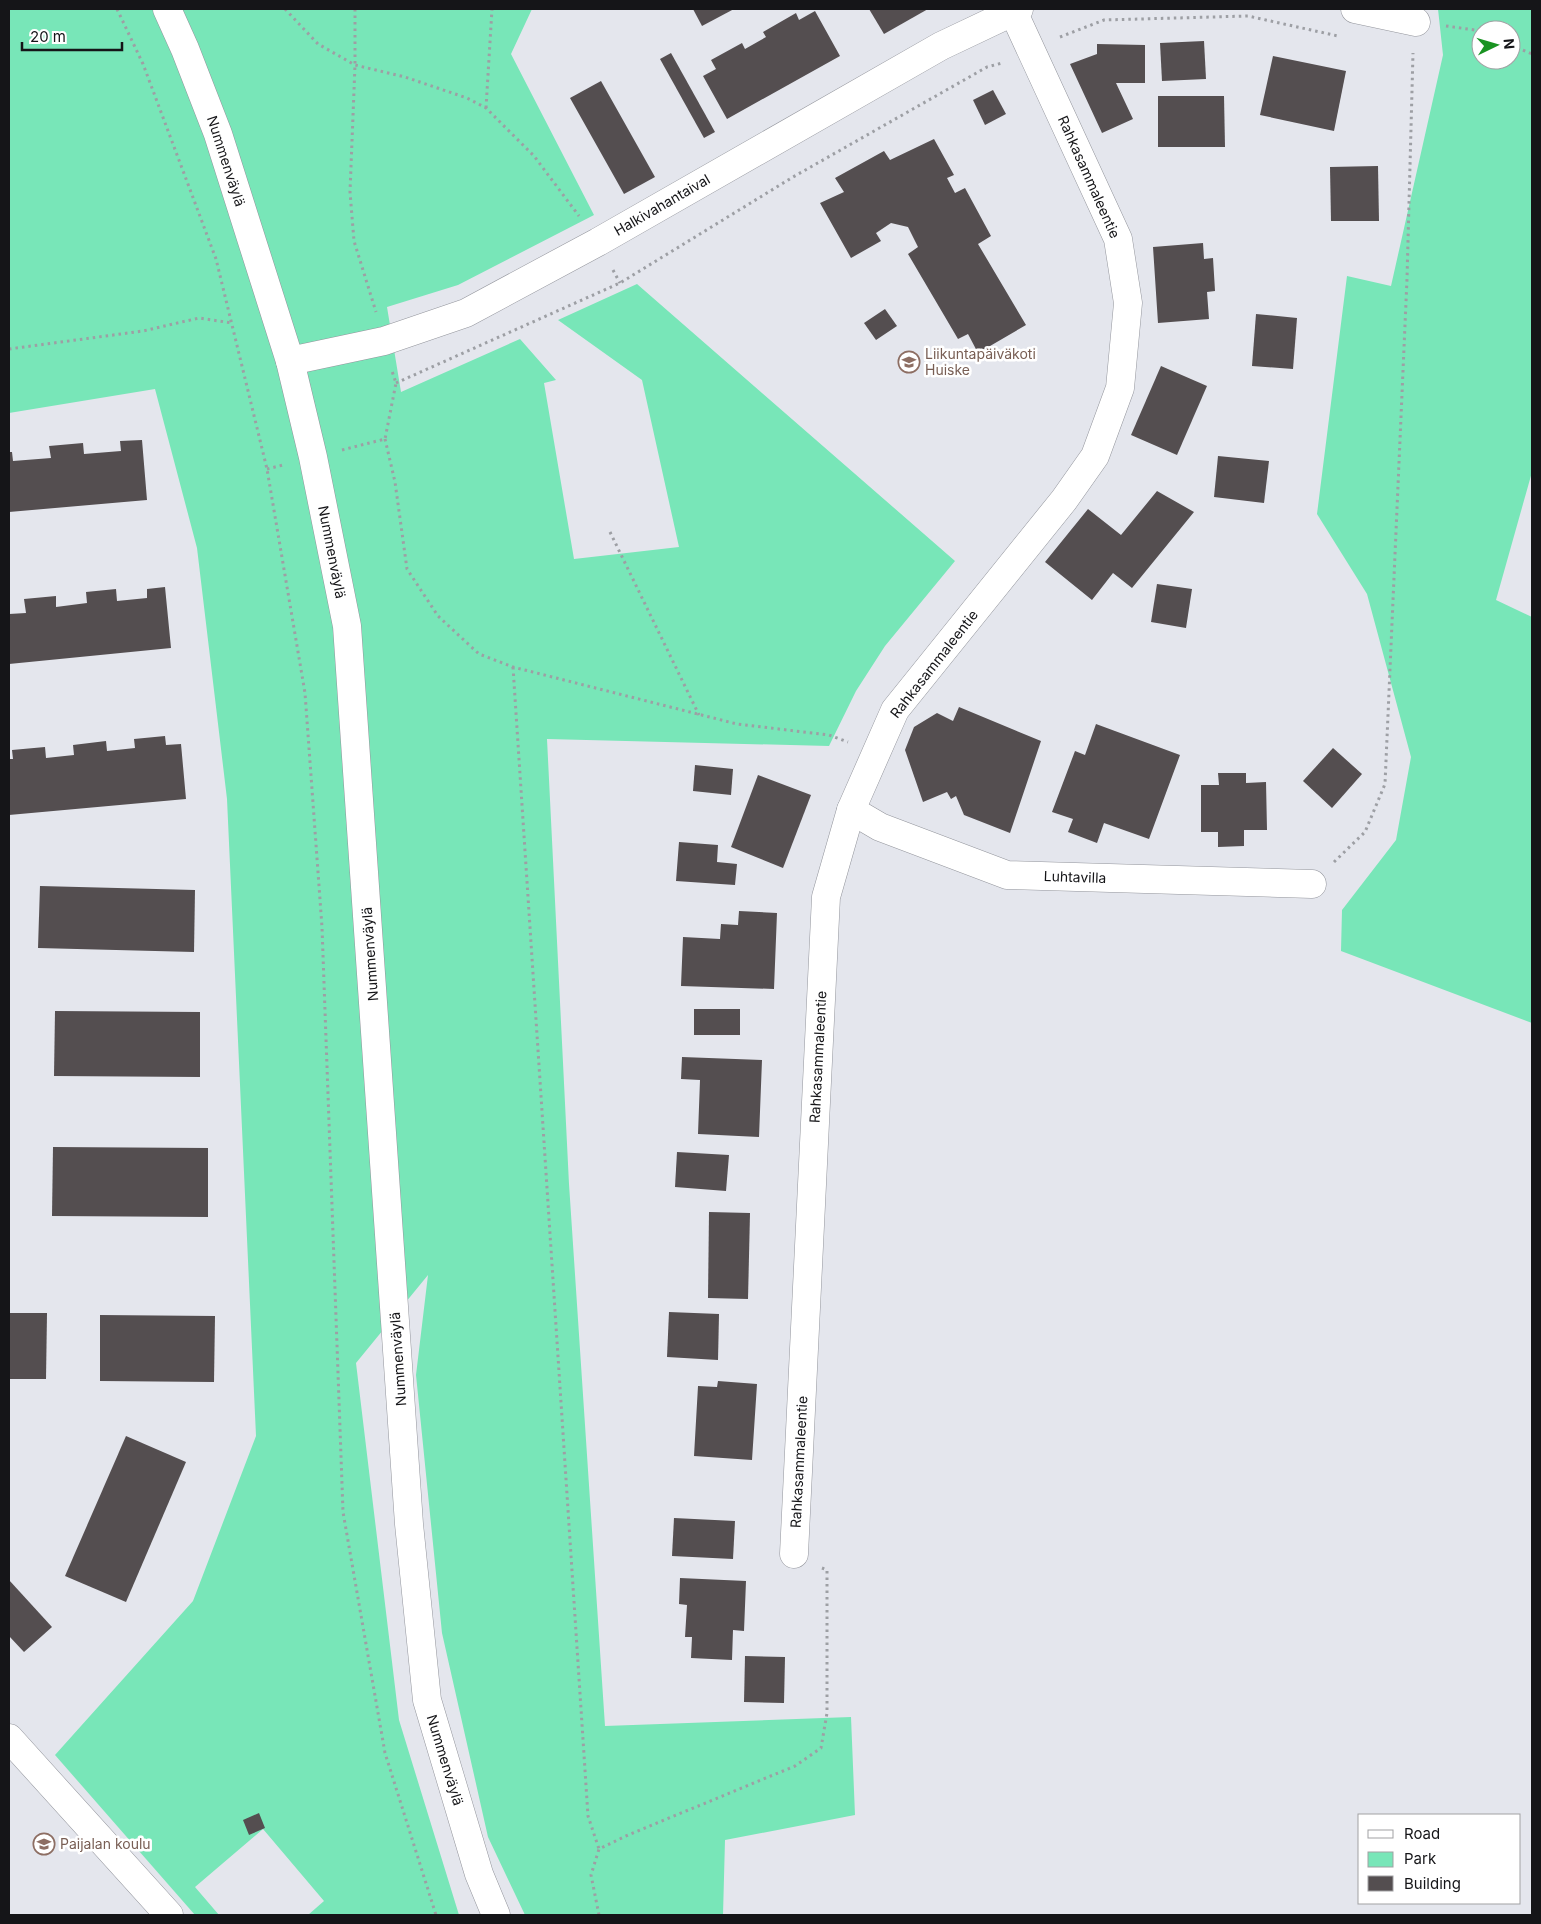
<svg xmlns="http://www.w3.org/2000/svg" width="1541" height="1924" viewBox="0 0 1541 1924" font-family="Inter,sans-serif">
<rect width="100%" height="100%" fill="#e4e6ed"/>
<g fill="#78e6b8" fill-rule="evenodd">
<polygon points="9,9 532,9 511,54 594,215 458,285 387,307 401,392 520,339 556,380 544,383 574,559 679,547 642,380 558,320 637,284 955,561 885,646 856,691 829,746 547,739 569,1184 605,1726 851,1717 855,1815 725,1840 723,1915 525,1915 488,1837 442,1633 416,1375 428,1275 356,1363 399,1720 459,1915 308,1915 324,1901 263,1829 195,1887 219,1915 195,1915 55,1755 193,1601 256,1436 227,799 197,548 155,389 9,413"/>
<path d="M1438,9H1532V472L1496,600L1532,617V1023L1341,951L1342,910L1396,840L1411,757L1367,594L1317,514L1347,276L1391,286L1443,55ZM1481,30H1511V60H1481Z"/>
</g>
<g fill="#544e50">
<polygon points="693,9 734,9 702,26"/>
<polygon points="869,9 928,9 884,34"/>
<polygon points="815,11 840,56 727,119 703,76 716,69 711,60 742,43 745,49 766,37 763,32 796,13 799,20"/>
<polygon points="1204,41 1206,79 1162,81 1160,43"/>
<polygon points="1097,44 1145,45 1145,83 1116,83 1133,119 1102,133 1070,64 1097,54"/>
<polygon points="671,53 715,132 704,138 660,59"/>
<polygon points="1273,56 1346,71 1334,131 1260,115"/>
<polygon points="601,81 655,177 624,194 570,98"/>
<polygon points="993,90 1006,114 985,125 973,100"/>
<polygon points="1158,96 1224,96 1225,147 1158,147"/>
<polygon points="934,139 954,175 947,178 955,193 965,188 991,236 978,244 1026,325 978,353 968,334 958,339 908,254 918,247 908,227 891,223 876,233 881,241 851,258 820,203 844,192 835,178 884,151 890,160"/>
<polygon points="1378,166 1379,221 1331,221 1330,167"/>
<polygon points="1203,243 1204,259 1213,258 1215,291 1207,292 1209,319 1158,323 1153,247"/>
<polygon points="885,309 897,326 876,340 864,323"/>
<polygon points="1256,314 1297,318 1293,369 1252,366"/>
<polygon points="1161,366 1207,386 1177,455 1131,435"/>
<polygon points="142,440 147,500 9,512 9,452 12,452 13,461 51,458 49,446 83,443 84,454 121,451 120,441"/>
<polygon points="1218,456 1269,461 1264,503 1214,497"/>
<polygon points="1157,491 1194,512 1132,588 1113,573 1092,600 1045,562 1088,509 1121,535"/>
<polygon points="1157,584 1192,589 1186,628 1151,622"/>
<polygon points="165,587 171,648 9,664 9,614 26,613 24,599 56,596 56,607 87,603 86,592 116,589 117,601 147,598 147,589"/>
<polygon points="959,707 1041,741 1010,833 964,815 956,796 951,799 947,792 923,802 905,750 914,727 937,713 953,721"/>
<polygon points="1096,724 1180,755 1149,839 1104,823 1097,843 1068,832 1073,819 1052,812 1075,751 1085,755"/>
<polygon points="165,736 166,745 181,744 186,799 9,815 9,759 13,759 12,750 45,747 46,758 74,755 73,745 106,741 107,751 135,748 134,739"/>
<polygon points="1333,748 1362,774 1332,808 1303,781"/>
<polygon points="695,765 733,769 731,795 693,791"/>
<polygon points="1218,773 1246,773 1246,783 1266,782 1267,830 1244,830 1244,846 1218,847 1218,832 1201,832 1201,785 1219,785"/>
<polygon points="758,775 811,795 783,868 731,847"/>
<polygon points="679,842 718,845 717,862 737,864 735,885 676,881"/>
<polygon points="40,886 195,890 194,952 38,948"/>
<polygon points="739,911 777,913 774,989 681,986 683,937 720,939 721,924 738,925"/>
<rect x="694" y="1009" width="46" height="26"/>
<polygon points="55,1011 200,1012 200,1077 54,1076"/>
<polygon points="682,1057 762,1060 759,1137 698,1134 700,1080 681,1079"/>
<polygon points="53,1147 208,1148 208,1217 52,1216"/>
<polygon points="677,1152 729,1155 726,1191 675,1187"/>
<polygon points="709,1212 750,1213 748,1299 708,1298"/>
<polygon points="669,1312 719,1314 718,1360 667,1357"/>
<polygon points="9,1313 47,1313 46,1379 9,1379"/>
<polygon points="100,1315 215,1316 214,1382 100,1381"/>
<polygon points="718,1381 757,1384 752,1460 694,1456 698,1386 717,1387"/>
<polygon points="126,1436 186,1462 126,1602 65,1576"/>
<polygon points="674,1518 735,1521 733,1559 672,1556"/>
<polygon points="680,1578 746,1581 744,1631 733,1630 732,1660 691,1658 692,1637 685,1637 687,1605 679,1604"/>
<polygon points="9,1580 52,1627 24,1652 9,1636"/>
<polygon points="745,1656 785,1657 784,1703 744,1702"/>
<polygon points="259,1813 265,1828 249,1835 243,1820"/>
</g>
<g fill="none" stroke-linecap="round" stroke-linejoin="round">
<g stroke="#93959c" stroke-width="29">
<g id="minor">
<polyline points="167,9 185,49 218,134 290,361 313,457 347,626 409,1524 427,1700 479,1874 496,1915"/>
<polyline points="1355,9 1416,22"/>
<polyline points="290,361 384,341 466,313 598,242 941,46 1019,9"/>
<polyline points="851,810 880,827 1007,875 1312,884"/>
<polyline points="794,1554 826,897 851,810 895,710 1064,500 1095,456 1120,388 1128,303 1118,239 1012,9"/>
<polyline points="9,1738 169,1915"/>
</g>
</g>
<g stroke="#9d9fa4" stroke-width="3" stroke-dasharray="2.5 4" stroke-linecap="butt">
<polyline points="117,9 143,64 216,259 267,469 305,693 322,927 343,1512 385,1753 436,1915"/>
<polyline points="285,9 318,44 355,65 405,77 467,98 486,108 534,156 579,216"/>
<polyline points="355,9 355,65 350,192 354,241 376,312"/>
<polyline points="1446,26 1475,30 1481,33"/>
<polyline points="1060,37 1104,20 1248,16 1338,36"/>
<polyline points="1511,45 1532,54"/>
<polyline points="486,108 492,9"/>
<polyline points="613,270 620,283"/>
<polyline points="9,349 143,331 199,318 232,323"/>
<polyline points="396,383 620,283 793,177 987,67 1002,63"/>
<polyline points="385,439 395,482 407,569 438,616 479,654 513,667 737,724 829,735 848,742"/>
<polyline points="342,450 385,439 396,383 392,371"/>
<polyline points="267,469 283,465"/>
<polyline points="610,532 699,715"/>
<polyline points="513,667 588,1816 599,1849"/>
<polyline points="1334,862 1365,832 1385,784 1407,279 1413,53"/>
<polyline points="599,1915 591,1875 599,1849 628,1835 795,1766 821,1748 827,1713 827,1570 822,1568"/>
</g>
<use href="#minor" stroke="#fff" stroke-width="28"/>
</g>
<defs>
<g id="school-ring" transform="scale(1.125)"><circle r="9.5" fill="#fff" stroke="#8d6e63" stroke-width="1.5"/><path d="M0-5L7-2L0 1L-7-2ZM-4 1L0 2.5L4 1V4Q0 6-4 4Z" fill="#8d6e63"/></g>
</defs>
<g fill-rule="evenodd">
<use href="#school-ring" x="909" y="362"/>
<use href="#school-ring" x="44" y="1844"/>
</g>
<g text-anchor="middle" stroke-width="5" stroke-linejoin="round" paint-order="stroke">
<g font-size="14" fill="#151518" stroke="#fff">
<text transform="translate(226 161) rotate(72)" y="5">Nummenväylä</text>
<text transform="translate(1089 177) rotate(66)" y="5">Rahkasammaleentie</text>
<text transform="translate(662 205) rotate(-30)" y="5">Halkivahantaival</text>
<text transform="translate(332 552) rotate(79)" y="5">Nummenväylä</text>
<text transform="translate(934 664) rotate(-52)" y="5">Rahkasammaleentie</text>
<text transform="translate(1075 877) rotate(2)" y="5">Luhtavilla</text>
<text transform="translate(370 954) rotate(-94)" y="5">Nummenväylä</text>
<text transform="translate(818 1057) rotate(-87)" y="5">Rahkasammaleentie</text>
<text transform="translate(398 1359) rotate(-94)" y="5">Nummenväylä</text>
<text transform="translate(799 1462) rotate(-87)" y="5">Rahkasammaleentie</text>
<text transform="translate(445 1760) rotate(73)" y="5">Nummenväylä</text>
</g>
<g font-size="14" fill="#785e54" stroke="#fff" text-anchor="start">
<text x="925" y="359">Liikuntapäiväkoti<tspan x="925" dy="16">Huiske</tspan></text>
<text x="60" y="1849">Paijalan koulu</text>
</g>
</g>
<rect width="1541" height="1924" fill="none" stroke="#151518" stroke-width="20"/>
<rect x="1358" y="1814" width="162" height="90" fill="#ffffff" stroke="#a1a1a3"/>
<rect x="1368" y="1830" width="25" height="8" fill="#ffffff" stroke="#a1a1a3"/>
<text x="1404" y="1839" font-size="15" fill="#151518">Road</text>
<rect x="1368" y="1852" width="25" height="15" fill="#78e6b8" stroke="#a1a1a3"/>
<text x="1404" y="1864" font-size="15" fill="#151518">Park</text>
<rect x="1368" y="1876" width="25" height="15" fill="#544e50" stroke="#a1a1a3"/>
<text x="1404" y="1889" font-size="15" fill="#151518">Building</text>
<g transform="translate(1496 45) rotate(85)"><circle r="24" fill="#ffffff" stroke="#a1a1a3"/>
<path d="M0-4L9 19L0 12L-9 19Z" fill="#199322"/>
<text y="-8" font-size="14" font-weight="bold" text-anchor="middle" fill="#151518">N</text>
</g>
<path d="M22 42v8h100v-8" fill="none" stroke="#151518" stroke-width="2.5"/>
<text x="30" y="42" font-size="15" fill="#151518" stroke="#ffffff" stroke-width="4" paint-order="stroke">20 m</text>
</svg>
